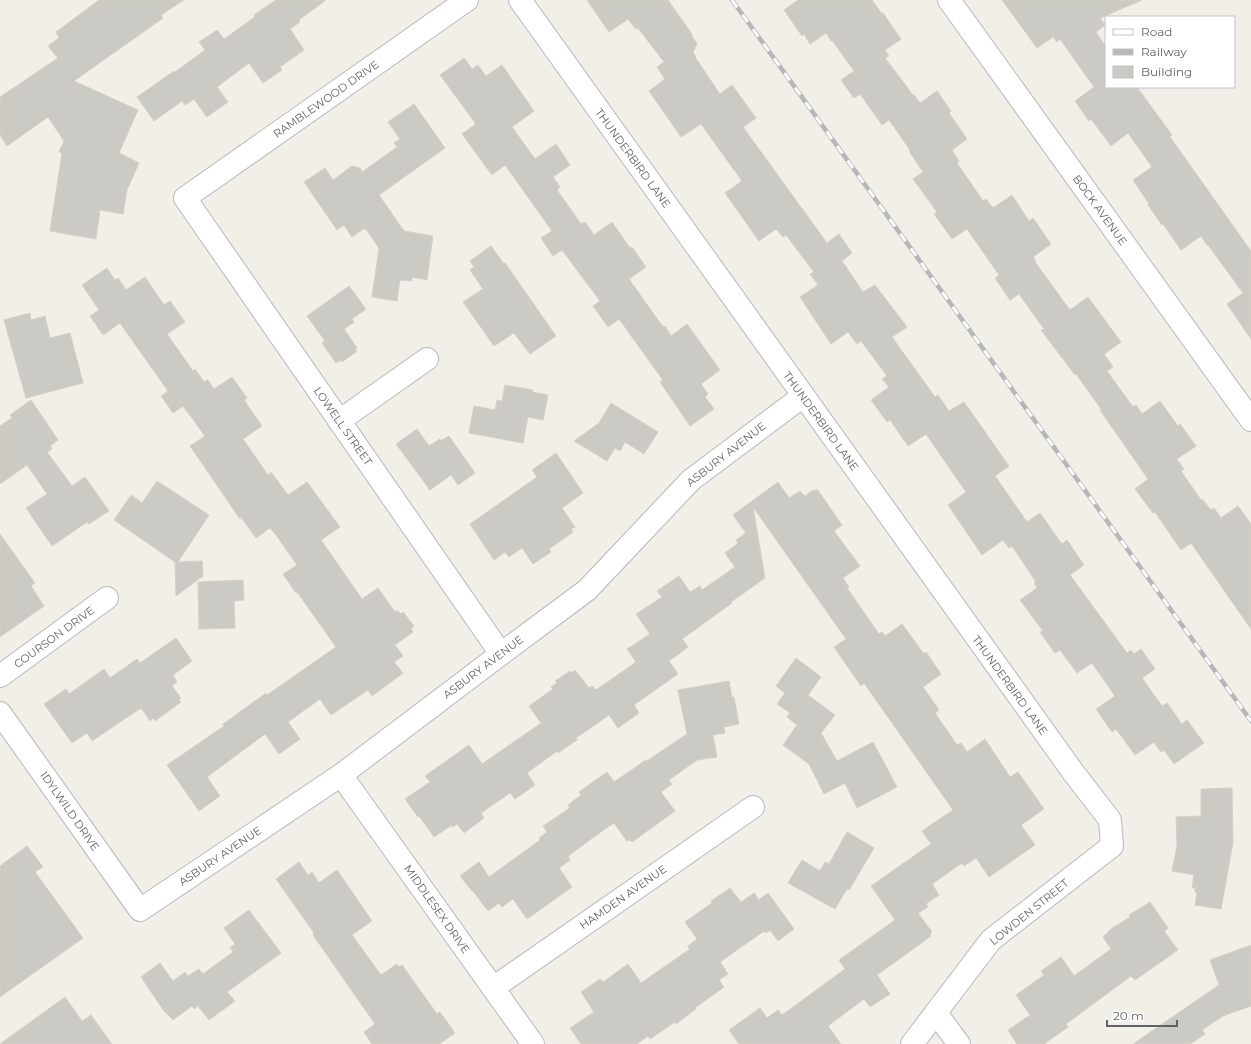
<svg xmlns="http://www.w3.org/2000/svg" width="1251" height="1044" viewBox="0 0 1251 1044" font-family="Montserrat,sans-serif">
<rect width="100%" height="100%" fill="#f1efe8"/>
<g fill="#cccac5" stroke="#d6d1c6">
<polygon points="99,0 184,0 161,15 163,18 74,81 138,110 119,153 139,163 127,190 123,214 100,210 96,239 50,231 62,153 59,152 64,141 48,117 7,146 0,135 0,97 58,58 48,46 59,38 56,32"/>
<polygon points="276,0 326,0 299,20 300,22 290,29 304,50 280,67 282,70 263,83 249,63 217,87 228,102 207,117 194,99 185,105 182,101 154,121 137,97 174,71 175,72 205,50 199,42 217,30 224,39 255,17 254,15"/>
<polygon points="587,0 668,0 692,34 692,36 697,44 693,52 696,57 695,57 720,94 732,85 756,118 743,127 827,243 839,234 852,253 842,261 863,292 875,285 907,327 892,337 935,397 938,395 949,411 964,402 1009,466 995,476 1027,522 1040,513 1062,544 1067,540 1084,565 1070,575 1127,653 1131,650 1134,654 1141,649 1155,669 1142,678 1162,706 1167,703 1182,724 1187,720 1204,743 1174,764 1164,750 1161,752 1154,742 1135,755 1116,729 1112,732 1096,709 1115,696 1092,663 1077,673 1060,650 1055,653 1040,632 1043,631 1020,600 1037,588 1034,583 1036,582 1012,546 1009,548 1003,540 982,555 948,505 966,492 926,434 908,446 890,420 887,422 871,400 889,387 882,379 887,376 861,341 857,344 848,332 831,344 800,297 818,285 810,274 814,272 786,235 783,237 776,229 759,241 725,193 742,181 701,124 681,137 649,91 665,79 657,67 664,62 638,28 636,29 628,19 609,32"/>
<polygon points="798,0 872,0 882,14 883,13 901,39 885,50 889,56 885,58 913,95 914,95 920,103 937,91 951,111 949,113 967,139 952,150 959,161 957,163 983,201 986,199 993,208 1012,195 1029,221 1033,218 1051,244 1033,257 1036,261 1035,262 1070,310 1088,297 1121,342 1104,354 1113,367 1107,371 1133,407 1136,405 1142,414 1160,401 1178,426 1180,424 1196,446 1177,459 1184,469 1181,471 1201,500 1202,499 1211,510 1214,508 1221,518 1238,506 1251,524 1251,629 1191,543 1181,550 1155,512 1153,513 1135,489 1148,479 1100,410 1101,409 1076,374 1075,375 1041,330 1044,329 1019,294 1010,300 995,278 999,275 967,229 952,239 934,214 937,212 913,179 923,172 909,151 910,150 889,120 882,125 860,94 854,98 841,80 854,71 832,40 831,41 826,33 810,44 804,34 802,36 784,10"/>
<polygon points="1002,0 1142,0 1100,18 1105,25 1096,32 1106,47 1106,87 1137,87 1172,135 1170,137 1251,251 1251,339 1227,304 1243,293 1208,245 1207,245 1201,236 1181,250 1163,224 1162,225 1148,205 1149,204 1133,180 1152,167 1128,133 1111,146 1091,119 1089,121 1075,101 1094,87 1060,39 1057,42 1053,37 1037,48"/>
<polygon points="464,58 472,69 478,65 486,76 502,65 534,111 512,127 535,159 556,144 570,165 553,177 560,187 557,190 581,224 585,222 594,235 612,222 630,248 632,247 646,267 629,279 663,327 665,326 671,336 687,324 720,370 701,384 708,394 705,397 714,409 690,426 660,382 663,380 619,319 608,327 593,306 600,301 562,250 553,256 541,238 552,231 505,165 492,175 462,134 476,124 440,75"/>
<polygon points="414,104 445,148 379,195 404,231 433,236 427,280 412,277 412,281 400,280 397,301 372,297 379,248 365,228 352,237 344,225 337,230 304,182 325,168 333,180 352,166 360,168 362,172 397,147 394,143 400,139 388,122"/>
<polygon points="491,246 504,264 505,263 556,336 530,354 514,333 494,346 463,302 483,289 470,270 474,267 470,261"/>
<polygon points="107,268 115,280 118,278 126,290 145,277 164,305 170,301 185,322 167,334 193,371 195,369 204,382 208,380 214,389 232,377 247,398 244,400 262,426 243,439 268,475 271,472 288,495 307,482 340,527 321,540 362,599 378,588 395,612 397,610 401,614 403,612 414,626 411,628 413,632 395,645 403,656 394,662 403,673 372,696 368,690 331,715 320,699 288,722 300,739 279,754 265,734 207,777 220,796 199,811 167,765 224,726 223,724 266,693 267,695 336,647 297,592 296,593 283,574 297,565 276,535 270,528 256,538 240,516 240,519 190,446 205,436 183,406 173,413 161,396 168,391 120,323 103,335 90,316 99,310 82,285"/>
<polygon points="349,286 366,309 352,319 354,322 344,329 357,348 355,349 357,351 342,362 341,360 336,363 322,343 325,341 307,316"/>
<polygon points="30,313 31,320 45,316 50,338 70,333 83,383 26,398 4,320"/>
<polygon points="505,385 533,390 532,392 548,395 543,420 528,417 523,443 469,433 474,406 495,410 497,400 502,401"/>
<polygon points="31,400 58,440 50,446 52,449 47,452 72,486 85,477 109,511 89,524 87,522 52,546 26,508 47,494 27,465 0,484 0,426 12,418 10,415"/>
<polygon points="611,403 658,432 644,454 625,442 620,451 615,448 607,461 574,441 599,423"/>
<polygon points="417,429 429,446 440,439 441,441 449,436 475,473 458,485 451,475 430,490 396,444"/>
<polygon points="556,453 583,493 562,508 575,527 571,529 573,532 549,549 551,552 533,564 522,548 509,557 505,552 494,560 470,524 537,477 532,470"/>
<polygon points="157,481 209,515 178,562 202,561 203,576 176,596 175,562 114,520 131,495 142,503"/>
<polygon points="778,482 789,498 800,491 805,496 813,490 814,491 817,489 842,525 834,531 860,566 843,578 849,587 847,588 879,634 882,632 885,636 902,624 924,654 926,652 941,674 923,687 939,710 935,713 957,745 961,743 967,752 985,739 1010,777 1018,772 1044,809 1021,825 1035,845 989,877 976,858 964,866 962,863 932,884 939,895 926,904 928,907 918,913 932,932 930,934 931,936 877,975 890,994 870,1007 864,999 828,1026 841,1044 739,1044 729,1030 760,1008 767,1018 778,1010 782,1015 845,969 839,960 895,920 871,886 931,844 922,831 953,810 864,683 861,686 834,647 846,639 753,507 765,578 731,602 732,603 682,639 688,647 669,661 678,674 634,705 639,713 618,728 609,715 576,738 577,740 558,753 557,751 527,773 535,785 515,799 510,793 481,813 484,818 464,833 457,824 453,827 452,825 434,837 419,816 418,817 405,799 430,782 425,776 469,745 482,764 541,723 529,706 553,689 551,687 557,683 555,681 570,671 571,673 575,670 589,688 592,686 596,690 636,662 627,649 650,634 636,614 662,597 657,591 679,576 690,592 700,586 702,590 735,567 725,553 738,543 736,540 746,533 733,515"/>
<polygon points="0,534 35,583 31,586 44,606 0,637"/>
<polygon points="243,580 244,600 234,601 235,628 199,629 198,582"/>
<polygon points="176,638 192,661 173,675 177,682 172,686 181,698 179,700 181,702 155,721 153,718 150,721 141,708 92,741 87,733 72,743 44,704 66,689 69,694 104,669 110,678 137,659 140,663"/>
<polygon points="796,658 821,677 808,695 835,715 821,733 837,761 873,742 897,787 857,808 845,783 824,794 809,764 783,745 797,725 787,717 790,713 777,704 785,693 776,686"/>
<polygon points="729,681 732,697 734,697 739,724 724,727 725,733 713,735 717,757 697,760 669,780 672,784 661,792 675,811 632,842 630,840 627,841 614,823 605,829 568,856 570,860 559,868 572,887 527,919 513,899 502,907 499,903 488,911 473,891 472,891 460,876 479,862 489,877 540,840 539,838 547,832 543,826 570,808 568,805 581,795 579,792 607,772 614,782 646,760 647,761 687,734 678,690"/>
<polygon points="1232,788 1233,843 1221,909 1195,905 1197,893 1195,892 1195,888 1192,888 1194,875 1172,871 1177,846 1176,817 1201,816 1201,789"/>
<polygon points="847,832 874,848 849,890 847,889 835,909 788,883 802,860 820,871 825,862 829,864"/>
<polygon points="27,846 43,867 35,872 83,938 0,997 0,866"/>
<polygon points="299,862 308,875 312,872 319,883 337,870 372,921 352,935 381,975 397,964 399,967 402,965 437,1014 440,1012 455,1033 439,1044 372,1044 364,1032 375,1024 313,935 314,933 276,879"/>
<polygon points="730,888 741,902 754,893 759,900 768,893 794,929 778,941 770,930 766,933 764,931 720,962 728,974 719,980 724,987 695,1008 696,1009 676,1024 675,1022 650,1039 648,1036 637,1044 581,1044 570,1028 594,1012 581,992 600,979 603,982 628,964 641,983 690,949 688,946 697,939 685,922 712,903 711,901"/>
<polygon points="1150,902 1168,928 1164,931 1178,950 1135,980 1131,976 1066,1024 1068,1027 1044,1044 1017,1044 1008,1030 1030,1015 1016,995 1044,975 1041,971 1061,957 1074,976 1111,949 1103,937 1111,929 1130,917 1129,915"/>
<polygon points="249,910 281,953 227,992 235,1001 209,1020 198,1006 194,1009 192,1006 173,1020 164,1011 141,977 160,963 173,981 185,972 188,976 199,969 203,974 233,952 230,948 235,944 224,928"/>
<polygon points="1251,945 1251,1006 1223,1016 1202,1030 1205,1034 1190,1044 1133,1044 1219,985 1210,960"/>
<polygon points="65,997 82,1021 91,1015 112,1044 0,1044"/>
</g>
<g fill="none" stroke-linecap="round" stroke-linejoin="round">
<g stroke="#b5b8bc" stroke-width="24">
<g id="minor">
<polyline points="467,0 185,198 501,654"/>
<polyline points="520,0 1073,772 1110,820 1112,846 991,940 912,1044"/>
<polyline points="949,0 1251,420"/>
<polyline points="339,421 427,359"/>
<polyline points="0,676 107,598"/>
<polyline points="0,713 140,910 341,775 501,654 587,590 691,480 803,396"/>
<polyline points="341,775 533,1044"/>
<polyline points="493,988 753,807"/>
<polyline points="936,1013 959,1044"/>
</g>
</g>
<use href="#minor" stroke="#fff" stroke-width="22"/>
<g stroke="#b6b7b8" stroke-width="4.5">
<polyline id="rail" points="732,0 1251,721"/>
</g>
<use href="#rail" stroke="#fff" stroke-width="3" stroke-dasharray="9" stroke-linecap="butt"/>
</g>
<g text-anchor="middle" stroke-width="3.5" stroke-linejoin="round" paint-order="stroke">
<g font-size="11" fill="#5f6368" stroke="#fff">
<text transform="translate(326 99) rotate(-35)" y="4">RAMBLEWOOD DRIVE</text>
<text transform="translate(633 158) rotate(54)" y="4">THUNDERBIRD LANE</text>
<text transform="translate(1100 210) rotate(54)" y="4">BOCK AVENUE</text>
<text transform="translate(821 421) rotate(54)" y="4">THUNDERBIRD LANE</text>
<text transform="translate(343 426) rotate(55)" y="4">LOWELL STREET</text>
<text transform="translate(726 454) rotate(-38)" y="4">ASBURY AVENUE</text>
<text transform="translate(54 637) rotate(-36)" y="4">COURSON DRIVE</text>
<text transform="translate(483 667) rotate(-37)" y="4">ASBURY AVENUE</text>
<text transform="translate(1010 685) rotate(54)" y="4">THUNDERBIRD LANE</text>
<text transform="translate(70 811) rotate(55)" y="4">IDYLWILD DRIVE</text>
<text transform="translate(220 856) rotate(-34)" y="4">ASBURY AVENUE</text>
<text transform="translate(623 897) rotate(-35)" y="4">HAMDEN AVENUE</text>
<text transform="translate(437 909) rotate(55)" y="4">MIDDLESEX DRIVE</text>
<text transform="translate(1029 912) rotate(-39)" y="4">LOWDEN STREET</text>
</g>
</g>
<rect x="1105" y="16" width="130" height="72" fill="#ffffff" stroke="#bfc1c3"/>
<rect x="1113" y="29" width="20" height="6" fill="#ffffff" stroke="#bfc1c3"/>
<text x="1141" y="36" font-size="12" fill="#5f6368">Road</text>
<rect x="1113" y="49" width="20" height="6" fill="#b6b7b8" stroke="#bfc1c3"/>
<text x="1141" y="56" font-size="12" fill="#5f6368">Railway</text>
<rect x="1113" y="66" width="20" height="12" fill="#cccac5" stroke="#bfc1c3"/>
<text x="1141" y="76" font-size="12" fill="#5f6368">Building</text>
<path d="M1107 1020v6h70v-6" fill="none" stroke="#5f6368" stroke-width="2"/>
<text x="1113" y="1020" font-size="12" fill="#5f6368" stroke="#ffffff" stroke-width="3" paint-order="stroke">20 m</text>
</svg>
